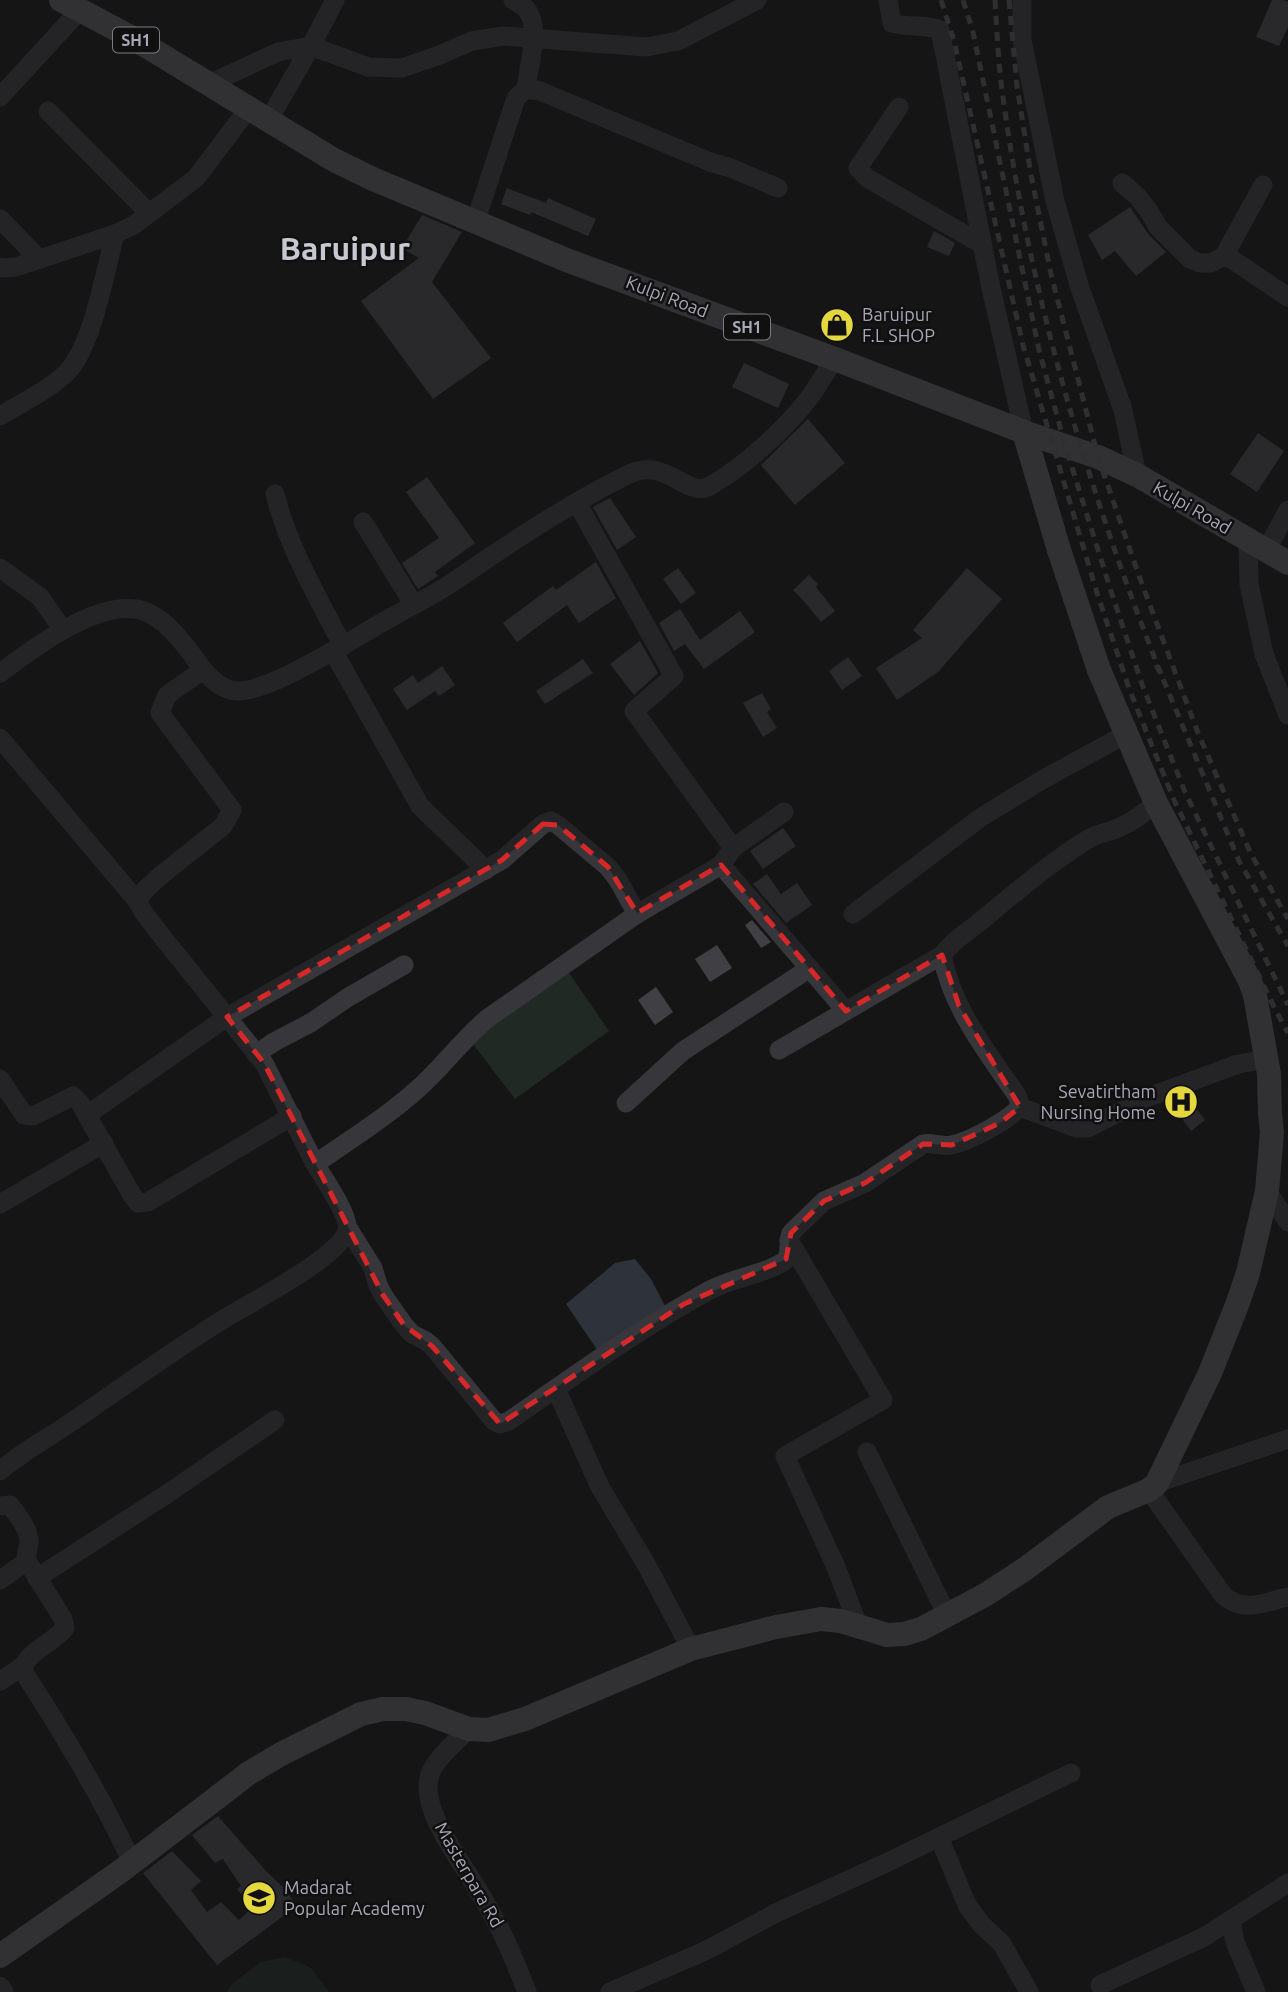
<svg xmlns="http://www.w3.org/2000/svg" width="1288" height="1992" viewBox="0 0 1288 1992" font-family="Ubuntu,sans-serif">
<rect width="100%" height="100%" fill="#151516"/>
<g fill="#212924">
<polygon points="567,970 609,1031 515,1099 470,1040"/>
<polygon points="285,1957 310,1967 329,1992 226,1992 233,1983 261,1962"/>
</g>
<polygon fill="#2e323b" points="635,1259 651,1279 666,1308 598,1351 566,1304 615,1263"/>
<g fill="#403f43">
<polygon points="1272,0 1283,0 1288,2 1288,27 1279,46 1256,37"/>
<polygon points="507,188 546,203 548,198 596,219 588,236 531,212 530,215 501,204"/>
<polygon points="1130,207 1149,235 1166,252 1136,276 1115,251 1102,260 1088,235"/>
<polygon points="422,215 462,232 432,282 491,358 433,399 361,301 419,258 402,248"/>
<polygon points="934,231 955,243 949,256 927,247"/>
<polygon points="744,363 789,384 778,408 732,387"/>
<polygon points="808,419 845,463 795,505 761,465"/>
<polygon points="1258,433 1284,451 1257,492 1230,474"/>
<polygon points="427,477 475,543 435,572 438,576 418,589 402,563 439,538 406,492"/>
<polygon points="610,498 636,537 617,550 593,507"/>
<polygon points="596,562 616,598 579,623 567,605 517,642 503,623 553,586 556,590"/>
<polygon points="678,568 696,593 681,604 663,579"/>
<polygon points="967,568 1002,599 938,672 897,700 876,668 922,638 913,630"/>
<polygon points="809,575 818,584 816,587 835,611 821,622 802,599 793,590"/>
<polygon points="680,609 700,640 740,611 755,632 704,669 685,644 674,651 659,623"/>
<polygon points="640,641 658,673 634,695 610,664"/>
<polygon points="848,657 862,676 842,690 829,671"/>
<polygon points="583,659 593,673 545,704 536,691"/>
<polygon points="442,666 455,685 439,696 435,691 407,710 393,689 413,675 418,683"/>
<polygon points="762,693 771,709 767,712 777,728 763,737 743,703"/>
<polygon points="783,828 796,846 763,869 750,851"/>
<polygon points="767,874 781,894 797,883 812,905 786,923 753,884"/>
<polygon points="752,920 771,942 761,948 745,925"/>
<polygon points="717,945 732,968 710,982 695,959"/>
<polygon points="656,987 673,1012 655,1025 638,1000"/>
<polygon points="1187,1096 1205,1120 1191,1131 1170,1102"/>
<polygon points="218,1816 266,1871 284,1888 297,1906 217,1965 143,1873 172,1851 201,1881 191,1890 207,1912 221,1902 239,1920 252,1908 237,1889 241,1886 223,1859 215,1863 192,1835"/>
</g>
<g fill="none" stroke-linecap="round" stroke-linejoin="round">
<g stroke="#37363b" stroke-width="19">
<path d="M513,0C517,3 524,6 527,10C541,26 528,69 526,89"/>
<path d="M888,0L892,23C909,28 924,24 940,30L991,288L1024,432"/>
<polyline points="1022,0 1022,40 1055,201 1079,285 1123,410 1137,475"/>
<polyline points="209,84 278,52 311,46 368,67 402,68 437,56"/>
<polyline points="0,97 80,10"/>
<polyline points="899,107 858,168 867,178 983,245"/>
<polyline points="48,111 149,213"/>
<polyline points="268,121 311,46 335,0"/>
<polyline points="1122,183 1137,196 1149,211 1158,227 1190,259 1200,263 1211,263 1224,256 1263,185"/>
<polyline points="0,219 39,259"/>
<polyline points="475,223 516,98 526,89 540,91 710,162 731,168 778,188"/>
<polyline points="1224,256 1233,260 1288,297"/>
<polyline points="0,267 3,268 16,267 115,234 134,225 196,178 249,108"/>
<path d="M0,416C21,403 51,389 68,371C93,344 105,271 115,234"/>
<path d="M275,494C289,549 317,596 343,646"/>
<polyline points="577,503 674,676 634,711 733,848"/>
<polyline points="363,522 414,605"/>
<polyline points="1248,540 1249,584 1264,654 1288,715"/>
<polyline points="1266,551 1288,510"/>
<polyline points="0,568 40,597 63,630"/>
<polyline points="333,651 420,806 486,870"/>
<polyline points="203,670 167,695 160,713 232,810 223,826 160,876 145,890 139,898 138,902 144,913 164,939 264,1063 315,1164"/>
<path d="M0,673C34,648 92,603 136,609C162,613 184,643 198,663C208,677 222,692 240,691C268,689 312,662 337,649C355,639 373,627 392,617C413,605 436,594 456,580C511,542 567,505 627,475C666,455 685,499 710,486C745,466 789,426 812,394C820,382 827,370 835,359"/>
<polyline points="0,738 138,902"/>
<polyline points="721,865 846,1011"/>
<polyline points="853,914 980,818 1042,780 1126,734"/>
<polyline points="779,1050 942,955"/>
<polyline points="256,1054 274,1042 312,1022 347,998 404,965"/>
<polyline points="0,1079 24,1115 33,1116 73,1096 80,1103 132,1195 138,1203 148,1202 292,1116"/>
<polyline points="626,1103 683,1051 810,968"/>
<polyline points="1020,1107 1077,1128 1088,1128 1149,1097 1238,1064 1267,1059"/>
<polyline points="87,1115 227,1017 502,860 543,824 551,821 558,825 608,867 618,880 637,914"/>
<polyline points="1267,1191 1288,1222"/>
<polyline points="0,1204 104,1143"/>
<path d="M348,1228L373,1268L378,1285L383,1295L404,1325L412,1334L426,1341L432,1346L494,1421L500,1424L509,1421C574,1376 639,1329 708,1291C731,1278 763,1275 783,1262C792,1256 787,1242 791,1233L824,1201L865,1183L923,1144C933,1142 942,1147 951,1145C969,1142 1009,1120 1020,1107L1018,1097C988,1053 952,1009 942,955C953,940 968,932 982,920C1016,892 1052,861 1090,838C1099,833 1110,832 1120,827C1134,821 1145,812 1156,803"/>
<polyline points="789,1240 883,1400 785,1456 836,1567 859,1628"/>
<polyline points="556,1389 600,1487 646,1564 691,1649"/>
<polyline points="867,1452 947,1615"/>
<path d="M0,1471C19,1454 48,1438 70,1423C120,1389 168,1354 219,1322C244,1306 341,1257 347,1230C350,1216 323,1177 315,1164C351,1139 388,1116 420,1087C444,1065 463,1039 488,1018L637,914L721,865L733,848L784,812"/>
<polyline points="1157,1483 1288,1439"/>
<path d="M1149,1490L1223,1595C1244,1614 1263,1602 1288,1597"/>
<path d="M0,1506L10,1505C18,1516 30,1530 29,1543C28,1551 25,1554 27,1561L63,1619L65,1628C53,1643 32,1649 23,1666L25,1674C65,1736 101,1796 132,1862"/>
<polyline points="37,1578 167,1494 275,1420"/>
<polyline points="0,1580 27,1561"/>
<polyline points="0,1681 23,1666"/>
<path d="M469,1729C456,1742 432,1761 429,1778C421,1812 462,1862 478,1890C486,1902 492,1915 499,1927C510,1948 518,1970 527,1992"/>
<polyline points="939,1837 967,1905 981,1924 1002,1944 1029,1992"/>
<polyline points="1231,1921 1235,1942 1256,1992"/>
<polyline points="1100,1985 1204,1937 1288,1883"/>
<polyline points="0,1986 4,1992"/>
<polyline points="610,1992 705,1951 778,1912 886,1863 1071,1773"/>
</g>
<g stroke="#53525a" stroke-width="24">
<polyline points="61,0 138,41 334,160 373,179 569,261 835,359 1024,432 1098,457 1137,475 1288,563"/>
<polyline points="0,1956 121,1871 249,1773 281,1754 361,1714 383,1709 406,1709 425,1713 469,1729 488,1730 525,1719 691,1649 776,1627 821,1619 841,1621 887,1635 904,1634 921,1629 985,1595 1025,1569 1108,1507 1149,1490 1157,1483 1210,1373 1237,1305 1248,1273 1267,1191 1272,1132 1270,1114 1269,1074 1255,995 1250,981 1156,803 1099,670 1059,550 1024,432"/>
</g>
<g stroke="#4f4f56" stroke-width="5" stroke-dasharray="9 7" stroke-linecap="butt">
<polyline points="941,0 954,41 1023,345 1097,593 1130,691 1174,800 1276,1011 1288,1033"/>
<polyline points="963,0 973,32 1039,350 1065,445 1110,588 1143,687 1185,792 1288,1005"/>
<path d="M995,0C997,30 998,60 1002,90C1028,288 1087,488 1161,674"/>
<polyline points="1009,0 1017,86 1031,175 1051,274 1098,457 1139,576 1198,733 1251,854 1288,919"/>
<polyline points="1156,665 1161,674 1239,861 1288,946"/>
</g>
<polyline stroke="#37363b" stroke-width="19" points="437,56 472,41 503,36 646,47 678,41 757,0"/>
</g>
<path d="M0 0H1288V1992H0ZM543,824L558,825L608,867L637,913L721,865L846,1011L942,955L959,1006L1020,1107L1000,1123L952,1145L923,1144L865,1183L824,1201L791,1233L786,1259L684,1304L500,1424L432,1346L404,1325L383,1295L264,1063L227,1017L502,860Z" fill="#151516" fill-opacity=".55" fill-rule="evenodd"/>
<path fill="none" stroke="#d62828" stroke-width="5" stroke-dasharray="14 9" stroke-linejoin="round" d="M543,824L558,825L608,867L637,913L721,865L846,1011L942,955L959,1006L1020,1107L1000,1123L952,1145L923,1144L865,1183L824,1201L791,1233L786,1259L684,1304L500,1424L432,1346L404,1325L383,1295L264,1063L227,1017L502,860Z"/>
<defs>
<g id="shop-disc" transform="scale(1.75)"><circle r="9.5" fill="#e5d73e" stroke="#101011"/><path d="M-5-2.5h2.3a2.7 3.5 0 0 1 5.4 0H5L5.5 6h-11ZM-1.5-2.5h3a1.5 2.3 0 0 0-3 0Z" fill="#111"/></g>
<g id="hospital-disc" transform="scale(1.75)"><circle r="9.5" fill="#e5d73e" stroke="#101011"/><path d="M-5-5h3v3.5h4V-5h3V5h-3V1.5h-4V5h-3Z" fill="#111"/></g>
<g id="school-disc" transform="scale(1.75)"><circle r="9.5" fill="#e5d73e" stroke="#101011"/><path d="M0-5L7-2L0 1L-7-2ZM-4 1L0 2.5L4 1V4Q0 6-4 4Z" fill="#111"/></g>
</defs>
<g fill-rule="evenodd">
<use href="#shop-disc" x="837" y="325"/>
<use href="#hospital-disc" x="1181" y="1102"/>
<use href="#school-disc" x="259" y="1898"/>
</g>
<g text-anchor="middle" stroke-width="5" stroke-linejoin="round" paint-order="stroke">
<g fill="#101011" stroke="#7a7a84" stroke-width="2">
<rect x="113" y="27.5" width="46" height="25" rx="5"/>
<rect x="724" y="314.5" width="46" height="25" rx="5"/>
</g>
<g font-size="16" font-weight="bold" fill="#a8a8b6">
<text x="136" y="46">SH1</text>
<text x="747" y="333">SH1</text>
</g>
<g font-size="18" fill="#a8a8b6" stroke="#101011">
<text transform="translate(667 297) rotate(21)" y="6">Kulpi Road</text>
<text transform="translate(1192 508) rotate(30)" y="6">Kulpi Road</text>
<text transform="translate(469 1875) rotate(60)" y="6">Masterpara Rd</text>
</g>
<g font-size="18" fill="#a8a8b6" stroke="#101011" text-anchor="start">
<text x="862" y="321">Baruipur<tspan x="862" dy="21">F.L SHOP</tspan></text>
<text x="1156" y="1098" text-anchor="end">Sevatirtham<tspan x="1156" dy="21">Nursing Home</tspan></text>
<text x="284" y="1894">Madarat<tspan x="284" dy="21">Popular Academy</tspan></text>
</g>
<g font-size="32" font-weight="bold" fill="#c8c8d2" stroke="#101011">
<text x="345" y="260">Baruipur</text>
</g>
</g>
</svg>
